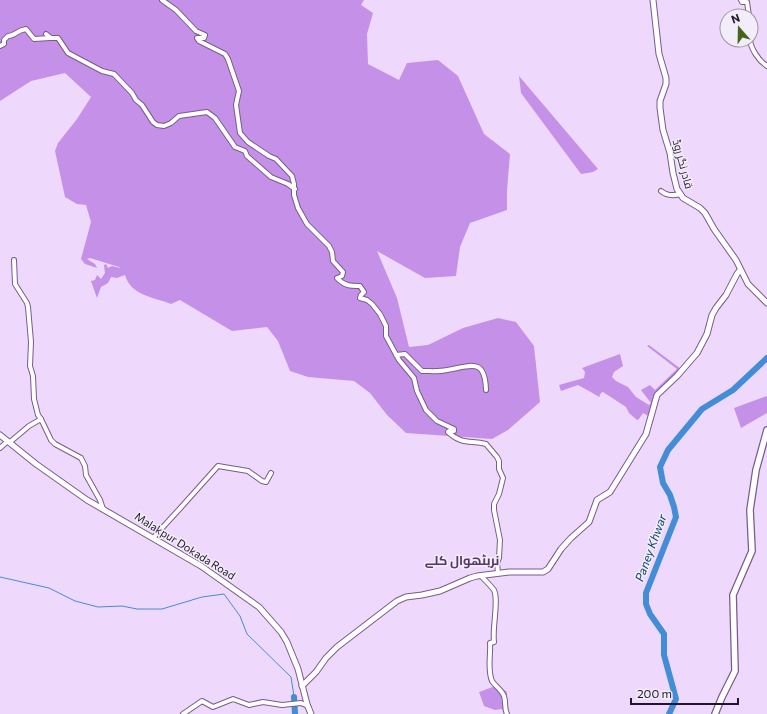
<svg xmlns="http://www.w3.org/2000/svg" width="767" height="714" viewBox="0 0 767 714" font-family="Commissioner,Cairo,sans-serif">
<rect width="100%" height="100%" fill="#eed9fd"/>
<g fill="#c591e8">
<path d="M0,0H364L361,5L373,13L367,34L368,64L399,80L407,63L438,60L458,76L484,134L510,154L507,190V210L470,223L460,247L456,276L425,278L377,251L397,298L409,347L428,345L463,328L498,318L516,322L534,346L540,402L508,430L492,439L406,433L387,415L370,393L354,381L308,377L290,371L278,341L267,327L232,331L180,300L171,304C154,297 131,296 125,275L117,278L111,277L108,283L101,287L97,298L91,281L95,280L97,275L101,279L105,273L104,265L106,264L108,268L112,266L120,268L119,267L90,258L87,259L95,264L97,268L85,264L81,259L91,222L86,205L77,204L65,197L55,151L58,143L77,119L91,97L65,73L31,81L0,101Z"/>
<polygon points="519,76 598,169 593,172 581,174 521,93"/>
<path d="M649,345L681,369L658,391L650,417L643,413L639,419L637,420L629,413L626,407L603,392L601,393L599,397C593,393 585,389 578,385L561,391L559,385L584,378L585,372L582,368L620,354L623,366L614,372L612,377L616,381L628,387L636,397L649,405L651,403L641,390L650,385L655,390L677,369L647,346Z"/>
<polygon points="767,396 767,413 741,428 734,408"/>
<polygon points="498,685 507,692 507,708 510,714 504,714 502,709 495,710 484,706 479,692"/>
</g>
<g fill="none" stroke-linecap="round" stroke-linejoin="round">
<g stroke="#438cd6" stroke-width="1">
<polyline points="0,577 49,588 75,601 98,607 122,606 137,609 162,609 202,597 224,594 240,616 247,634 291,677 295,703"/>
<polyline points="296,710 297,714"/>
</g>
<g stroke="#438cd6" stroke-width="6">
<polyline points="294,697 295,714"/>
<polyline points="669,714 676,699 664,655 664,634 650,614 646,604 646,593 676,517 674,507 670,495 663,483 660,467 668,450 702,409 733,390 767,358"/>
</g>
<g stroke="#795a8e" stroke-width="6">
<g id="minor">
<path d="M162,0L176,10L196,31L205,35L204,38H197L199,41L225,54L228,59L239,91L236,105L240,133L248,142L269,156L276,159L292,176L294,184V195L298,208L307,224L329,246L332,252L333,261L343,272L342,276L337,278C345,286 350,286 360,286L364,292L361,295L360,298L367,300L372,304L380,314L386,326V336L399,360L414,378L417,391L426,410L437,421L454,429V431H449L448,432C462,445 470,440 486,444L497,457L499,461V469L503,478L499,494L494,504V510L500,540L499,558L497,563L498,573"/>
<polyline points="741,0 742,2 747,2 749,16"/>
<polyline points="46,34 51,38 58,38 68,53 102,71 114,74 132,93 136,100 142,105 153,122 157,125 164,126 171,123 179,116 207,112 215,118 235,147 245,151 247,156 271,177 288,184 295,189"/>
<path d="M750,40C751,49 759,61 767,66"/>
<path d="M0,46L4,44V40L8,36C15,36 17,30 26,29L34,39L50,38"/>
<path d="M661,191C667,196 673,196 680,194"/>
<polyline points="14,260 15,284 27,303 28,307 31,342 30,366 33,376 34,399 38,415 41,419 51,440 55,444 81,458 85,466 86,475 100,500 103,509"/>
<path d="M396,355L405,354L422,371C430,371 439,372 447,370C471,366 485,357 486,390"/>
<polyline points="10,442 29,426 41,419"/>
<polyline points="0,448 8,441"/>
<polyline points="153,538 184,504 218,466 248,471 262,481 266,482 271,473"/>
<path d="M481,576C485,580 490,585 494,590C499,600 492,628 494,642L490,643C491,655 487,669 492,681C495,686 501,689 504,696C506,701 504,708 507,714"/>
<polyline points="183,714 202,701 213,707 233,699 249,705 263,702 282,705 301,703 308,706"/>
</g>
</g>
<g stroke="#795a8e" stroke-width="7">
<g id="tertiary">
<polyline points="653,0 659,54 666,78 666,84 660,101 660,108 663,130 670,153 673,173 677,189 683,198 700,208 705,213 714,229 736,260 748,284 767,303"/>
<polyline points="0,435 36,464 87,500 201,566 259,607 281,632 287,642 298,669 307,704 311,714"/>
<polyline points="302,686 316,672 326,658 337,647 397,601 406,597 422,595 440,591 470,578 477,576 509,572 543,572 548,569 561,549 571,538 589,522 597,500 610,492 646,434 657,395 677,376 697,353 707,334 712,315 716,308 726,295 737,274 740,270"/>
</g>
</g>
<g stroke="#795a8e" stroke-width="8">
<polyline id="secondary" points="715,714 722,697 735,671 733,595 752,551 750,510 756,470 767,430"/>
</g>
<use href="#minor" stroke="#fff" stroke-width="4"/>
<use href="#tertiary" stroke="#fff" stroke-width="5"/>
<use href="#secondary" stroke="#fff" stroke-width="5.5"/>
</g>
<g text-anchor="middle" stroke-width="3" stroke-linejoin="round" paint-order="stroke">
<g font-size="11" fill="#22152b" stroke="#f3ecf9">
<text transform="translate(683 164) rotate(75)" y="4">قادر نگر روڈ</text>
<text transform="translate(185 546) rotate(32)" y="4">Malakpur Dokada Road</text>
</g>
<g font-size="12" font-style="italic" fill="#0c4271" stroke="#f3ecf9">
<text transform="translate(651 548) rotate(-70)" y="4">Paney Khwar</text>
</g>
<g font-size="13" font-weight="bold" fill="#553769" stroke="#f3ecf9">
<text x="462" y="565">نربٹھوال کلے</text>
</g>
</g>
<g transform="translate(739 28) rotate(340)"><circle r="19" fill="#f3ecf9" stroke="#9f96a7"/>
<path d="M0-3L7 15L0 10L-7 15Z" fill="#43651b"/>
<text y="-6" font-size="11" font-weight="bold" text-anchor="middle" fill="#22152b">N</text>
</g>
<path d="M631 698v6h107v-6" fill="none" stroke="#22152b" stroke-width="2"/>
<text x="637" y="698" font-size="12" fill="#22152b" stroke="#f3ecf9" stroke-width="3" paint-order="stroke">200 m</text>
</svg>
